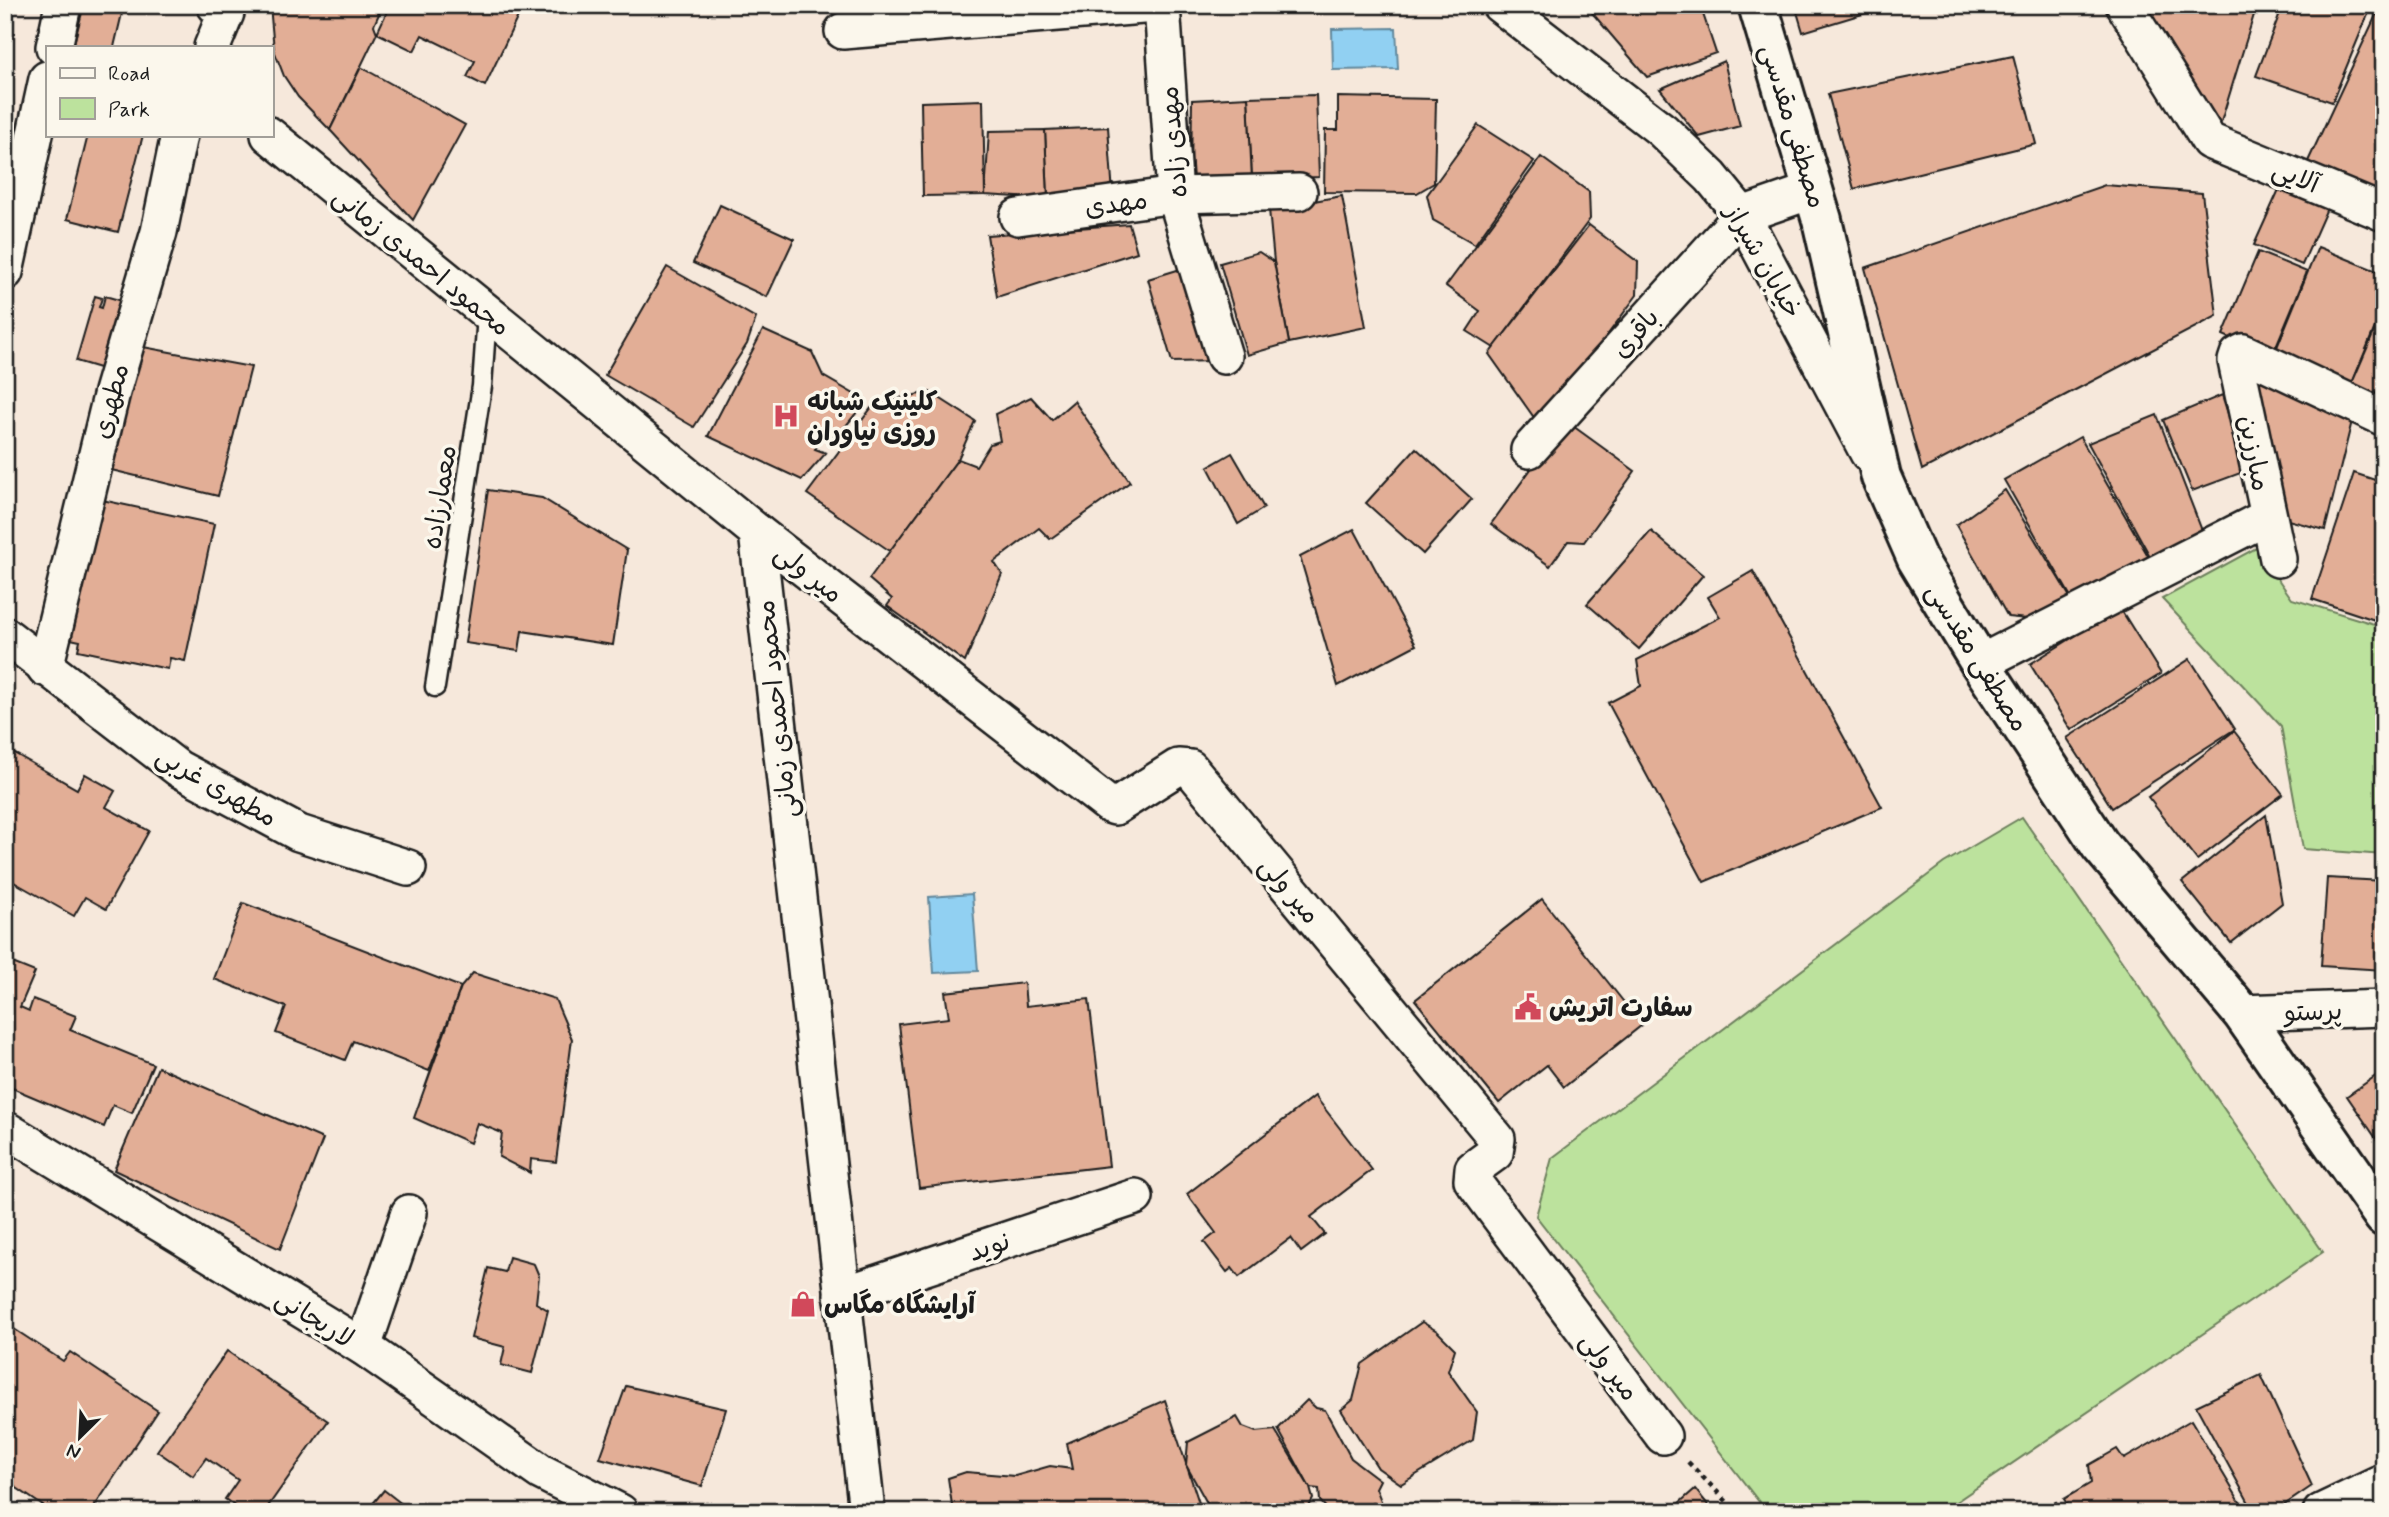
<svg xmlns="http://www.w3.org/2000/svg" width="2389" height="1517" viewBox="0 0 2389 1517" font-family="Mynerve,'Playpen Sans Arabic',sans-serif">
<rect width="100%" height="100%" fill="#f6e8db"/>
<filter id="ink" filterUnits="userSpaceOnUse"><feTurbulence type="fractalNoise" baseFrequency=".0143" numOctaves="2"/><feDisplacementMap in="SourceGraphic" scale="14" xChannelSelector="R" yChannelSelector="G"/><feConvolveMatrix kernelMatrix="1 2 1 2 8 2 1 2 1" color-interpolation-filters="sRGB"/></filter>
<g filter="url(#ink)">
<g fill="#bce29d" stroke="#6c7f5c" stroke-width="2">
<polygon points="2256,548 2292,599 2384,627 2384,855 2303,849 2281,726 2162,599"/>
<polygon points="2022,817 2323,1252 1941,1512 1767,1512 1536,1216 1552,1158 1944,863"/>
</g>
<g fill="#91d0f2" stroke="#62889c" stroke-width="2">
<polygon points="1396,28 1398,69 1333,70 1332,29"/>
<polygon points="972,894 978,971 934,973 929,897"/>
</g>
<g fill="#e2ae96" stroke="#1c1c1c" stroke-width="2">
<polygon points="84,5 124,5 114,47 73,47"/>
<polygon points="270,5 383,5 374,25 377,33 330,130 298,97 284,76 274,50"/>
<polygon points="390,5 406,5 416,10 418,5 511,5 521,10 485,86 467,77 475,61 422,35 414,51 377,33"/>
<polygon points="1594,5 1700,5 1716,53 1647,77 1588,8"/>
<polygon points="1795,5 1892,5 1803,32"/>
<polygon points="2142,5 2257,5 2217,135"/>
<polygon points="2283,5 2372,5 2332,102 2256,76"/>
<polygon points="2377,13 2384,16 2384,200 2304,170"/>
<polygon points="2013,56 2036,144 1854,189 1828,94"/>
<polygon points="1724,61 1740,126 1699,137 1660,89"/>
<polygon points="361,67 465,125 413,220 330,130"/>
<polygon points="1316,95 1319,177 1252,180 1248,97"/>
<polygon points="1248,97 1252,180 1191,179 1192,100"/>
<polygon points="1338,97 1436,99 1434,183 1417,193 1324,192 1325,130 1338,130"/>
<polygon points="983,100 985,195 923,196 921,102"/>
<polygon points="1478,125 1534,161 1475,244 1433,220 1427,195"/>
<polygon points="1108,127 1113,194 1048,199 1045,130"/>
<polygon points="1045,130 1048,199 985,195 989,131"/>
<polygon points="88,135 143,135 118,232 67,219"/>
<polygon points="1541,157 1589,192 1590,219 1494,348 1467,331 1480,311 1446,286"/>
<polygon points="2285,176 2332,197 2302,265 2254,245"/>
<polygon points="2105,185 2202,193 2217,316 1922,470 1865,268"/>
<polygon points="1342,196 1366,327 1289,343 1274,262 1269,209"/>
<polygon points="720,205 794,239 767,297 693,263"/>
<polygon points="1129,224 1137,252 997,297 987,235"/>
<polygon points="1589,225 1638,262 1637,295 1540,426 1489,354"/>
<polygon points="2318,247 2384,274 2384,305 2352,384 2275,352"/>
<polygon points="1259,252 1274,262 1289,343 1247,355 1220,263"/>
<polygon points="2258,252 2307,272 2272,356 2223,335"/>
<polygon points="667,267 756,318 747,344 694,427 605,375"/>
<polygon points="1187,267 1216,361 1172,362 1148,279"/>
<polygon points="95,296 102,298 99,307 102,308 105,296 126,302 106,370 76,361"/>
<polygon points="2384,309 2384,404 2349,390"/>
<polygon points="763,330 812,352 823,376 866,401 837,437 826,432 815,449 826,453 802,480 708,436"/>
<polygon points="127,344 251,367 218,496 95,466"/>
<polygon points="2254,369 2347,412 2351,425 2325,530 2277,517"/>
<polygon points="930,392 975,421 958,459 890,551 807,494 875,403"/>
<polygon points="2222,395 2246,471 2192,491 2163,420"/>
<polygon points="1031,397 1052,420 1074,401 1130,482 1050,539 1039,528 994,562 1002,574 965,662 887,606 892,599 869,579 958,459 976,466 990,444 1000,441 995,414"/>
<polygon points="2157,415 2206,541 2157,569 2088,443"/>
<polygon points="1566,421 1635,471 1584,542 1568,541 1550,566 1491,524"/>
<polygon points="2080,437 2151,561 2075,604 2004,480"/>
<polygon points="1416,448 1472,499 1423,554 1366,503"/>
<polygon points="1232,453 1264,508 1238,524 1208,467"/>
<polygon points="2354,473 2384,483 2384,623 2312,599"/>
<polygon points="488,490 542,498 627,550 613,645 522,631 519,651 465,643"/>
<polygon points="2005,490 2073,602 2037,620 2008,617 1956,525"/>
<polygon points="88,497 214,524 185,661 170,658 168,669 78,650 80,641 66,638"/>
<polygon points="1354,529 1416,645 1338,686 1300,557"/>
<polygon points="1651,531 1703,575 1639,649 1587,604"/>
<polygon points="1753,571 1882,807 1704,882 1608,703 1641,686 1637,660 1720,617 1708,597"/>
<polygon points="2120,608 2161,674 2071,730 2030,664"/>
<polygon points="2190,659 2235,729 2112,808 2067,738"/>
<polygon points="2234,731 2283,794 2197,860 2148,797"/>
<polygon points="5,748 77,789 85,774 115,791 106,807 149,831 106,909 85,897 74,916 5,877"/>
<polygon points="2266,815 2282,903 2231,943 2182,882"/>
<polygon points="2327,878 2384,881 2384,970 2321,966"/>
<polygon points="1542,899 1642,1025 1564,1087 1547,1065 1499,1103 1415,1000"/>
<polygon points="243,903 461,987 429,1071 353,1041 345,1060 276,1033 286,1007 214,979"/>
<polygon points="5,960 35,972 20,1007 29,1011 33,999 76,1016 70,1030 153,1064 132,1113 113,1105 104,1127 5,1085"/>
<polygon points="473,973 555,999 572,1039 556,1162 531,1159 530,1173 499,1157 502,1133 477,1123 470,1143 414,1118 461,987"/>
<polygon points="1024,983 1026,1006 1089,999 1109,1166 919,1188 899,1024 949,1018 945,992"/>
<polygon points="158,1067 323,1139 280,1249 114,1170"/>
<polygon points="2380,1073 2384,1073 2384,1150 2347,1096"/>
<polygon points="1315,1096 1372,1170 1311,1217 1325,1234 1301,1252 1291,1238 1239,1277 1232,1268 1227,1272 1204,1242 1216,1233 1187,1194"/>
<polygon points="509,1257 534,1264 539,1276 536,1303 548,1310 532,1373 501,1365 505,1347 471,1338 488,1268 505,1272"/>
<polygon points="1422,1322 1437,1331 1455,1349 1448,1371 1477,1412 1473,1440 1401,1484 1378,1468 1341,1410 1353,1400 1362,1364"/>
<polygon points="5,1323 63,1361 70,1352 158,1411 91,1512 52,1512 5,1480"/>
<polygon points="227,1351 328,1421 264,1512 243,1512 225,1499 238,1480 206,1458 193,1476 157,1451"/>
<polygon points="2261,1375 2312,1486 2274,1512 2254,1512 2196,1406"/>
<polygon points="626,1386 726,1409 702,1486 600,1458"/>
<polygon points="1165,1400 1202,1512 953,1512 948,1478 966,1472 1015,1476 1050,1466 1072,1469 1067,1443"/>
<polygon points="1307,1400 1316,1408 1325,1410 1351,1458 1380,1480 1376,1488 1383,1506 1373,1503 1370,1512 1330,1512 1320,1501 1319,1489 1310,1488 1278,1429"/>
<polygon points="1237,1417 1243,1427 1256,1432 1275,1430 1310,1488 1313,1499 1306,1512 1212,1512 1186,1465 1188,1442"/>
<polygon points="2191,1420 2246,1512 2072,1512 2064,1499 2091,1483 2089,1465 2117,1449 2124,1459"/>
<polygon points="1695,1489 1714,1512 1669,1512"/>
<polygon points="384,1490 412,1512 366,1512"/>
<polygon points="2056,1502 2062,1512 2040,1512"/>
</g>
<g fill="none" stroke-linecap="round" stroke-linejoin="round">
<g stroke="#1c1c1c" stroke-width="23">
<polyline id="lane" points="435,687 482,386 487,314"/>
</g>
<g stroke="#1c1c1c" stroke-width="40">
<g id="street">
<polyline points="1162,5 1175,195 1224,356"/>
<polyline points="1500,5 1662,130 1711,177 1742,215 1868,453"/>
<polyline points="2124,5 2209,141 2384,213"/>
<polyline points="843,31 1155,5"/>
<polyline points="54,47 63,5"/>
<polyline points="212,47 226,13 215,5"/>
<polyline points="269,135 757,532 867,1512"/>
<polyline points="1018,217 1175,195 1299,192"/>
<polyline points="5,272 47,79"/>
<polyline points="1529,450 1742,215 1814,190"/>
<polyline points="757,532 1109,805 1115,807 1178,767 1190,768 1497,1139 1495,1153 1473,1169 1472,1180 1663,1436"/>
<polyline points="2278,559 2236,361 2238,355 2243,352 2384,418"/>
<polyline points="5,635 179,769 299,833 408,868"/>
<polyline points="1980,663 2267,517"/>
<polyline points="45,668 112,392 159,232 179,135"/>
<polyline points="2242,1013 2384,1008"/>
<polyline points="5,1129 363,1347 541,1472 620,1512"/>
<polyline points="842,1295 1135,1197"/>
<polyline points="363,1347 409,1213"/>
<polyline points="2321,1512 2384,1482"/>
</g>
</g>
<g stroke="#1c1c1c" stroke-width="44">
<polyline id="secondary" points="1758,5 1822,220 1881,477 1917,559 1980,663 2100,845 2242,1013 2384,1217"/>
</g>
<polyline stroke="#1c1c1c" stroke-width="4.5" stroke-dasharray="5 5" stroke-linecap="butt" points="1688,1462 1737,1512"/>
<use href="#lane" stroke="#fbf7ec" stroke-width="18"/>
<use href="#street" stroke="#fbf7ec" stroke-width="35"/>
<use href="#secondary" stroke="#fbf7ec" stroke-width="38"/>
</g>
</g>
<defs>
<g id="hospital-bare" transform="scale(2.1)"><path d="M-5-5h3v3.5h4V-5h3V5h-3V1.5h-4V5h-3Z" fill="#d1495b" stroke="#fbf7ec" stroke-width="2.5" paint-order="stroke"/></g>
<g id="civic-bare" transform="scale(2.1)"><path d="M-.6-6.5H3V-4.5H.6V-3L4-1V1h2V6H-6V1h2V-1L-.6-3ZM-1.2 2.5V6h2.4V2.5Z" fill="#d1495b" stroke="#fbf7ec" stroke-width="2.5" paint-order="stroke"/></g>
<g id="shop-bare" transform="scale(2.1)"><path d="M-5-2.5h2.3a2.7 3.5 0 0 1 5.4 0H5L5.5 6h-11ZM-1.5-2.5h3a1.5 2.3 0 0 0-3 0Z" fill="#d1495b" stroke="#fbf7ec" stroke-width="2.5" paint-order="stroke"/></g>
</defs>
<g fill-rule="evenodd">
<use href="#hospital-bare" x="786" y="416"/>
<use href="#civic-bare" x="1528" y="1007"/>
<use href="#shop-bare" x="803" y="1304"/>
</g>
<g text-anchor="middle" stroke-width="7" stroke-linejoin="round" paint-order="stroke">
<g font-size="26" fill="#1c1c1c" stroke="#fbf7ec">
<text transform="translate(1794 126) rotate(73)" y="9">مصطفی مقدسی</text>
<text transform="translate(1173 142) rotate(-95)" y="9">مهدی زاده</text>
<text transform="translate(2296 176) rotate(22)" y="9">آلایی</text>
<text transform="translate(1116 203) rotate(-8)" y="9">مهدی</text>
<text transform="translate(422 261) rotate(39)" y="9">محمود احمدی زمانی</text>
<text transform="translate(1764 261) rotate(60)" y="9">خیابان شیراز</text>
<text transform="translate(1635 333) rotate(-48)" y="9">باقری</text>
<text transform="translate(110 401) rotate(-75)" y="9">مطهری</text>
<text transform="translate(2255 453) rotate(79)" y="9">مبارزین</text>
<text transform="translate(439 497) rotate(-81)" y="9">معمارزاده</text>
<text transform="translate(809 573) rotate(38)" y="9">میر ولی</text>
<text transform="translate(1978 657) rotate(58)" y="9">مصطفی مقدسی</text>
<text transform="translate(776 709) rotate(-96)" y="9">محمود احمدی زمانی</text>
<text transform="translate(217 786) rotate(30)" y="9">مطهری غربی</text>
<text transform="translate(1290 890) rotate(50)" y="9">میر ولی</text>
<text transform="translate(2313 1011) rotate(-2)" y="9">پرستو</text>
<text transform="translate(989 1246) rotate(-19)" y="9">نوید</text>
<text transform="translate(315 1318) rotate(32)" y="9">لاریجانی</text>
<text transform="translate(1610 1366) rotate(53)" y="9">میر ولی</text>
</g>
<g font-size="26" font-weight="bold" fill="#1c1c1c" stroke="#fbf7ec" text-anchor="start">
<text x="807" y="410">کلینیک شبانه<tspan x="807" dy="30">روزی نیاوران</tspan></text>
<text x="1549" y="1016">سفارت اتریش</text>
<text x="824" y="1313">آرایشگاه مگاس</text>
</g>
</g>
<rect width="2389" height="1517" fill="none" stroke="#fbf7ec" stroke-width="28"/>
<rect x="14" y="14" width="2361" height="1489" fill="none" stroke="#1c1c1c" stroke-width="2.5" filter="url(#ink)"/>
<rect x="46" y="46" width="228" height="91" fill="#fbf7ec" stroke="#a29f99" stroke-width="2"/>
<rect x="60" y="68" width="35" height="10" fill="#fbf7ec" stroke="#a29f99" stroke-width="2"/>
<text x="108" y="80" font-size="21" fill="#1c1c1c">Road</text>
<rect x="60" y="98" width="35" height="21" fill="#bce29d" stroke="#a29f99" stroke-width="2"/>
<text x="108" y="116" font-size="21" fill="#1c1c1c">Park</text>
<g transform="translate(80 1437) rotate(204)" stroke="#fbf7ec" stroke-width="5" paint-order="stroke">
<path d="M0-5L12 26L0 18L-12 26Z" fill="#1c1c1c"/>
<text y="-10" font-size="19" font-weight="bold" text-anchor="middle" fill="#1c1c1c">N</text>
</g>
</svg>
